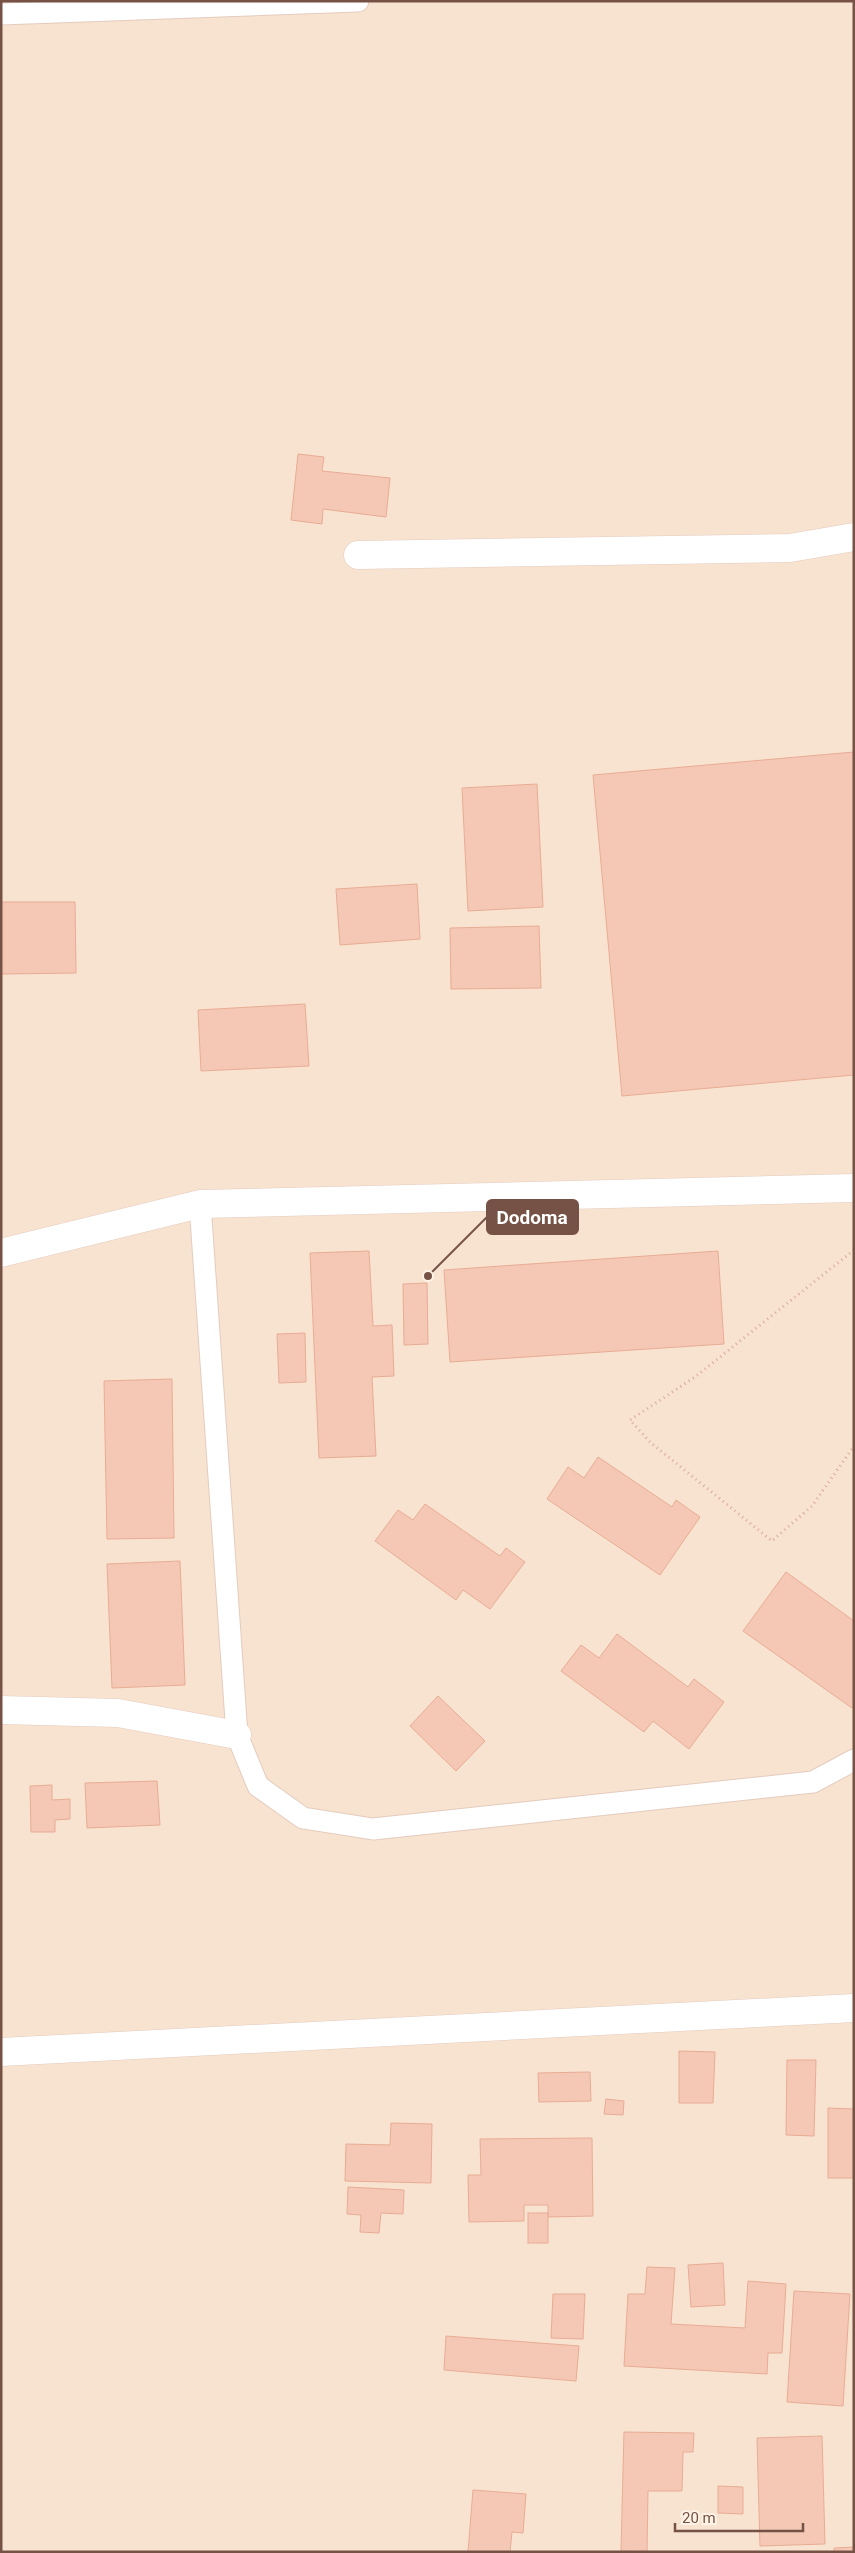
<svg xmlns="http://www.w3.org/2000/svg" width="855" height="2553" viewBox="0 0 855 2553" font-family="Roboto,sans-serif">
<rect width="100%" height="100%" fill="#feefdf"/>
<rect fill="#f8e2d0" x="1" y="1" width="853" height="2551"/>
<g fill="#f5c8b5" stroke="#e8ac94">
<polygon points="298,454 324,457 322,471 390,478 386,517 323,509 322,524 291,520"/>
<polygon points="854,752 854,1075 622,1096 593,775"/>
<polygon points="537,784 543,907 468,911 462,788"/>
<polygon points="417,884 420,939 340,945 336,889"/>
<polygon points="1,902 75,902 76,973 1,974"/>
<polygon points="539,926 541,988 451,989 450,928"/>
<polygon points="305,1004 309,1066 201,1071 198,1010"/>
<polygon points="369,1251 373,1326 392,1325 394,1376 372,1377 376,1456 319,1458 310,1253"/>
<polygon points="718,1251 724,1344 450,1362 444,1270"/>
<polygon points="427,1283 428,1344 404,1345 403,1284"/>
<polygon points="305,1333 306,1382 279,1383 277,1334"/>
<polygon points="172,1379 174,1538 107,1539 104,1381"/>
<polygon points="598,1457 672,1507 676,1500 700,1517 660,1575 547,1499 568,1467 584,1478"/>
<polygon points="425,1504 500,1556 506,1548 525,1562 490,1609 463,1590 456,1600 375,1541 398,1510 413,1520"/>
<polygon points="180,1561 185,1685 112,1688 107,1564"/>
<polygon points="786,1572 854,1621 854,1706 852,1708 743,1631"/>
<polygon points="617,1634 688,1687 694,1679 724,1702 689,1749 653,1721 644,1732 561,1671 581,1645 599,1658"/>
<polygon points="438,1696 485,1741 456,1771 410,1726"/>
<polygon points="157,1781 160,1825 87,1828 85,1783"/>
<polygon points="52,1785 52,1800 70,1799 70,1819 55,1820 55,1832 31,1832 30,1786"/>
<polygon points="679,2051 715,2052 713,2103 679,2103"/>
<polygon points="787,2060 816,2060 814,2136 786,2135"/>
<polygon points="590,2072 591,2101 539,2102 538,2073"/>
<polygon points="606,2099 624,2101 623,2115 604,2114"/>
<polygon points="828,2108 854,2109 854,2178 828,2178"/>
<polygon points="391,2123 432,2124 431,2183 345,2181 346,2144 390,2145"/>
<polygon points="592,2138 593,2216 548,2217 548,2205 524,2205 524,2221 469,2222 468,2175 481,2175 480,2139"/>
<polygon points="348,2187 404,2190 403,2214 381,2213 379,2233 360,2232 361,2215 347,2214"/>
<rect x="528" y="2213" width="20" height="30"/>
<polygon points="723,2263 725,2305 691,2307 688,2265"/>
<polygon points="647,2267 675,2268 671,2324 745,2328 748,2281 786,2284 782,2353 768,2353 767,2374 624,2366 628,2294 645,2294"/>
<polygon points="794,2291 850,2294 843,2406 787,2402"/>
<polygon points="553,2294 585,2294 583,2339 551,2338"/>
<polygon points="446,2336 579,2346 576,2381 444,2370"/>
<polygon points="624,2432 694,2433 693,2452 683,2452 682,2491 648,2491 647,2552 621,2551"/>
<polygon points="822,2436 825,2544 760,2546 757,2438"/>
<polygon points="718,2486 743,2487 743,2514 718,2513"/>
<polygon points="473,2490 526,2494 523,2533 512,2532 510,2552 468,2552"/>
<polygon points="854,2547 854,2552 834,2552 834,2548"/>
</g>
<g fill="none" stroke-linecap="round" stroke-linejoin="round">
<g stroke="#e4ccbe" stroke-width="23">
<g id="lane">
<polyline points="1,14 358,1"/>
<polyline points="200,1204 237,1735 258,1786 303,1818 373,1829 813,1782 854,1760"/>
</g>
</g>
<g stroke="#e4ccbe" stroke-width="29">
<g id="street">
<polyline points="358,555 790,548 854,537"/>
<polyline points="1,1253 200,1204 854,1188"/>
<polyline points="1,1710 118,1713 237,1735"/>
<polyline points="1,2052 854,2008"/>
</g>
</g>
<polyline stroke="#d9ab99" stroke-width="3" stroke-dasharray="1 4" stroke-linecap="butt" points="854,1250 695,1377 630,1420 650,1442 772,1541 812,1506 854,1446"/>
<use href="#lane" stroke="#fff" stroke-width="21"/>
<use href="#street" stroke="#fff" stroke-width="28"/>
</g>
<path fill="none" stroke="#755245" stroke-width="2" d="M428 1276L487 1217"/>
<circle fill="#755245" stroke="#fff3e7" stroke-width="2" cx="428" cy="1276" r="5"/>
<rect fill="#755245" stroke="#755245" stroke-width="2" x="487" y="1200" width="91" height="34" rx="5"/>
<g font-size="19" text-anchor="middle" font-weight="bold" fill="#fff">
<text x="532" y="1224">Dodoma</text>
</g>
<rect width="855" height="2553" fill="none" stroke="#755245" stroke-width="5"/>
<path d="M675 2523v8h128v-8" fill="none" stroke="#755245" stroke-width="2.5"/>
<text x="682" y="2523" font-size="15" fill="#755245" stroke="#fff3e7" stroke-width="4" paint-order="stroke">20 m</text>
</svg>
